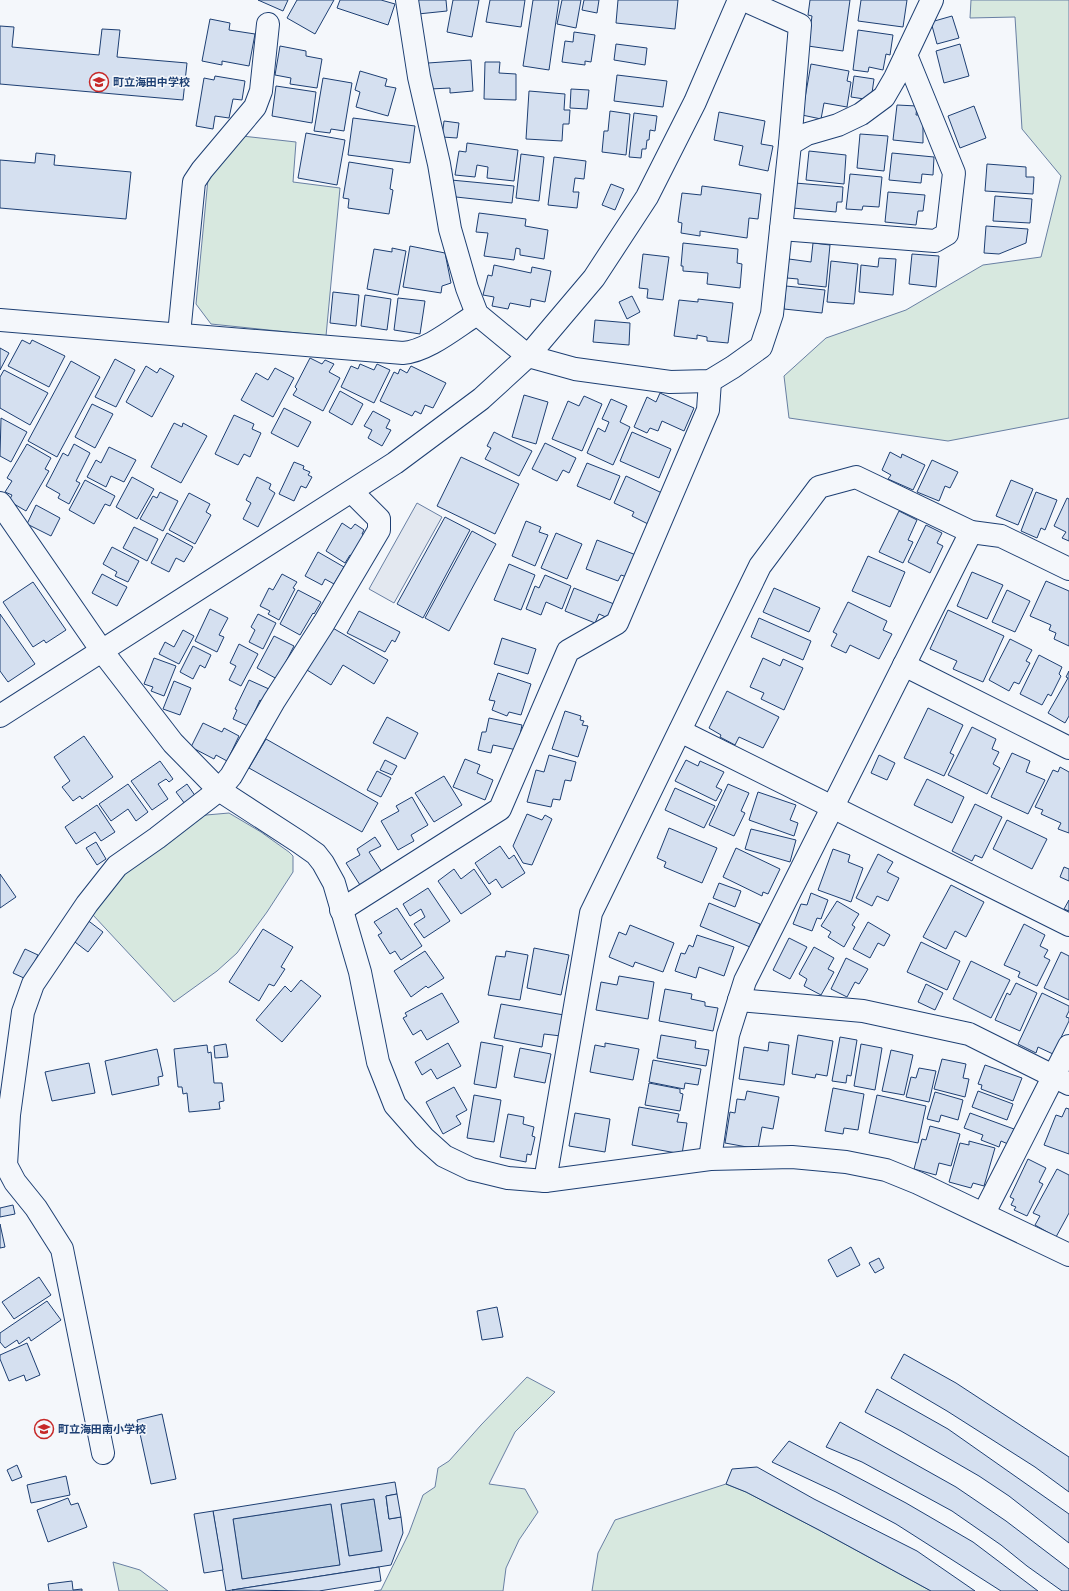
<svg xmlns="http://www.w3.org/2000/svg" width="1069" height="1591" viewBox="0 0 1069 1591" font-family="Literata,'Noto Sans JP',serif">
<rect width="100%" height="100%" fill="#f4f7fb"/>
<g fill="#d7e8df" stroke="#687fa3">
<polygon points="971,0 1069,0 1069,418 948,441 789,418 784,376 826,338 906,310 983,265 1041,257 1061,176 1022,129 1015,17 970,18"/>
<polygon points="242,136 296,142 293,182 340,188 326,336 211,324 196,304 208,179"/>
<polygon points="229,813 261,832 289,852 293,856 293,872 267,912 237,953 217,971 174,1002 93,915 92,905 117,875 195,816"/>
<polygon points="527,1377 555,1392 515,1432 489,1484 525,1489 538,1512 519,1540 506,1568 503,1591 374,1591 381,1590 409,1533 423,1495 435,1487 438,1468 449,1461 481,1425"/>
<polygon points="726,1484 746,1492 819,1530 931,1591 592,1591 598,1553 615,1520"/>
<polygon points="113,1562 140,1570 168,1591 119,1591"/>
</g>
<polygon fill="#e3e8f0" stroke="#687fa3" points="417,503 442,517 394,603 369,589"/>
<g fill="#bed0e5" stroke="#687fa3">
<polygon points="374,1499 382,1551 349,1556 341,1504"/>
<polygon points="331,1504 340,1565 242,1579 233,1519"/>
</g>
<g fill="#d5e0f0" stroke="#1d3f73" fill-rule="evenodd">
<polygon points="258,0 288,0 283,11"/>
<polygon points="297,0 334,0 315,34 287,18"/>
<polygon points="340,0 381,0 395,4 388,25 337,8"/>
<polygon points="416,0 446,0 447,11 418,14"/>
<polygon points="453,0 479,0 472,37 447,32"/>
<polygon points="490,0 525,0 521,27 486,22"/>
<polygon points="533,0 559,0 549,70 523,66"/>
<polygon points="562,0 581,0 576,28 557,24"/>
<polygon points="584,0 599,0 597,13 582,10"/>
<polygon points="618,0 678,0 675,29 616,23"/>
<polygon points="810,0 850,0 843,51 808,46 812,16 808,15"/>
<polygon points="861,0 907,0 903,27 858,21"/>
<polygon points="952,16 959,38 937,44 931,22"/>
<polygon points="210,19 230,23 229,30 255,34 249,66 222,61 222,65 202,61"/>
<polygon points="0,26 14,27 12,47 99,55 102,29 120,30 117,57 187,63 183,100 0,84"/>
<polygon points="858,30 893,35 890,55 886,54 883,70 869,67 868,72 853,70"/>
<polygon points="574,32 595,35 591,62 585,61 585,65 562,62 565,41 573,42"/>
<polygon points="616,44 647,48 645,65 614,60"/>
<polygon points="960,44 969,76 944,83 936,51"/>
<polygon points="280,46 306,51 306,56 322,59 317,88 290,84 291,78 275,75"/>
<polygon points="471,60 473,91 450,93 450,88 430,89 428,63"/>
<polygon points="485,62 500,62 499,73 516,74 516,100 484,99"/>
<polygon points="811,64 849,71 847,81 851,82 847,107 824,103 821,119 802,115"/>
<polygon points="360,71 387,79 385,86 396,88 388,116 356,107 360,92 355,90"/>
<polygon points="617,75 667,81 663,107 614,101"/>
<polygon points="215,76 245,81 242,100 233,99 229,118 215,116 213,129 196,126 204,78 214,80"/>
<polygon points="854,76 874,79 871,100 851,97"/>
<polygon points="323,78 352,83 344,131 331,129 330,133 314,131"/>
<polygon points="276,86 316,92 312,123 272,116"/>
<polygon points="571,89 589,90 587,109 570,108"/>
<polygon points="529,91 565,94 564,110 570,110 569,124 563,124 562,141 526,139"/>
<polygon points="897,105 917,106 916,115 923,115 923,143 893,140"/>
<polygon points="974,106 986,138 960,148 948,116"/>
<polygon points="610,111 630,114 626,155 602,152 604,131 608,131"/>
<polygon points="719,112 765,121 761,144 773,146 768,171 739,165 743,146 714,140"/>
<polygon points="634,113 657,116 655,131 650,130 649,140 647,140 646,149 642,149 641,158 629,157"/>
<polygon points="353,118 415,126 410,163 348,155"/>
<polygon points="444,121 459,123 457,138 442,137"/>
<polygon points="306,133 345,140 337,185 298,178"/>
<polygon points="860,134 888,136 884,171 857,168"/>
<polygon points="467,143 518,150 514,181 487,178 488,167 477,165 475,177 455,175 459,151 466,152"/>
<polygon points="809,151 846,155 844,184 806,180"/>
<polygon points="36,153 55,155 54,165 131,172 126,219 0,208 0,160 35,163"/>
<polygon points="892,153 934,157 933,175 922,174 921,183 889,180"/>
<polygon points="521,154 544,157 539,201 516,198"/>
<polygon points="554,157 586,161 584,179 575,178 573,192 579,192 577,208 548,205"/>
<polygon points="349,162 393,169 390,189 393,190 389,214 348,208 349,199 343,198"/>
<polygon points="987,164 1026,167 1026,177 1034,177 1033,194 985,191"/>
<polygon points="850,174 882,177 879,207 863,206 862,210 846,209"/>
<polygon points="451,180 514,186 512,203 456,197"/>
<polygon points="795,183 843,187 842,202 837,202 836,212 793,208"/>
<polygon points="611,184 624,189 615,210 602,205"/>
<polygon points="702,186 761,194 758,219 749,218 747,238 700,231 700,236 681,233 682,223 678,222 682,193 701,195"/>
<polygon points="888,192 925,195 923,211 918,211 916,225 885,222"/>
<polygon points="995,196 1032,199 1030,223 993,221"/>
<polygon points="479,213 526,219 525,226 548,230 544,259 520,255 520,249 516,248 514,260 484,256 488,233 476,232"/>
<polygon points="986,226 1028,229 1026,243 999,254 984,253"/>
<polygon points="683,243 738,249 737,263 742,264 740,288 707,284 708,273 683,271 683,266 681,266"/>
<polygon points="813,243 830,245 826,287 798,284 798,279 787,278 789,259 811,262"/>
<polygon points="410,246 445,253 451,283 442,286 441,293 403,287"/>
<polygon points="392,248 406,251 398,295 367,289 374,249 392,252"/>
<polygon points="643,254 669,257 663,300 647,298 648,289 639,288"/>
<polygon points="912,254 939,256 936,287 909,284"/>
<polygon points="879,258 896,259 893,295 859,292 861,265 878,267"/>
<polygon points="831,261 858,264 854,304 827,302"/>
<polygon points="494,265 531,273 532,267 551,271 545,302 531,299 530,307 510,303 508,309 492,306 494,297 483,295 488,275 492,276"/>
<polygon points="786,286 825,290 822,313 784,309"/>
<polygon points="333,292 359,295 356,326 330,323"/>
<polygon points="365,295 391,299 387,330 361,326"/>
<polygon points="632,296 640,312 627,319 619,302"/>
<polygon points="398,298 425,301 420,334 394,330"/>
<polygon points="698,299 733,303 728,343 707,341 707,337 697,335 697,339 674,336 679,300 698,302"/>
<polygon points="595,320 630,323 629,345 593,342"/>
<polygon points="22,340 30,344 32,340 65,356 49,387 8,366"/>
<polygon points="0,348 9,353 0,370"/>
<polygon points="310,358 322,364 325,360 334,364 329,372 340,378 323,411 293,395 297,389 295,387"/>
<polygon points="115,359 135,370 116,407 95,397"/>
<polygon points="71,361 100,377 57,457 28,441"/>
<polygon points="360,364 374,370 377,364 390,370 374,403 341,387 351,366 358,369"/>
<polygon points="146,366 157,373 160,368 174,376 152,417 126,402"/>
<polygon points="411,366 446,383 433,408 425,405 421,414 415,411 412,416 380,401 394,372 398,374 400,369 407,373"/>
<polygon points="275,368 294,378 273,417 241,400 256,373 268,380"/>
<polygon points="4,370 48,393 30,425 0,408 0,377"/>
<polygon points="340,391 363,404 352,425 329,412"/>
<polygon points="660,393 694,408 684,431 662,421 658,431 650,428 647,433 634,427 647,397 656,402"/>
<polygon points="524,395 548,402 536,444 512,437"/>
<polygon points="584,396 602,404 582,451 552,439 568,401 579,406"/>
<polygon points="611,399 627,406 620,422 630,427 613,465 587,453 598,428 605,432 609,422 602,419"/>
<polygon points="92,404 113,414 95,448 75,437"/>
<polygon points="284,408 311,422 298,447 271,433"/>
<polygon points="373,411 390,420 386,428 391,430 382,446 368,438 372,430 364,426"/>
<polygon points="234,415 254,424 252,429 261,433 250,457 244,454 238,465 215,454"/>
<polygon points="1,418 27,432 11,462 0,456"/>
<polygon points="174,423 182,427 183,423 207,436 181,483 151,467"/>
<polygon points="494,432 532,451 519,476 485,459 491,448 487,446"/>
<polygon points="632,432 671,449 659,478 620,461"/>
<polygon points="545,443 576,458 569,473 563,470 557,481 532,469"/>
<polygon points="27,444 51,458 45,469 49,471 26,511 9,501 12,495 5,492 12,481 7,478"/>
<polygon points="74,444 90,453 76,481 80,483 69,504 58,498 60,494 46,486 63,453 68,456"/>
<polygon points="109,447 136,460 124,482 111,476 106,487 87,477 96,460 101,463"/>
<polygon points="890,452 901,458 902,454 925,465 913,490 888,479 891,475 882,470"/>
<polygon points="461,457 519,484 495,534 437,506"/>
<polygon points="932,460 958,472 950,488 945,486 939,501 917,492"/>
<polygon points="294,462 304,466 303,469 310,472 308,475 312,477 306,488 301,486 294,501 279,494"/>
<polygon points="587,463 620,476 610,500 577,486"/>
<polygon points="626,476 662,493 648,524 632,516 634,512 614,503"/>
<polygon points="132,477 154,489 137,519 116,507"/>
<polygon points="257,477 271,484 269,489 275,493 258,527 243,519 251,503 246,500"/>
<polygon points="85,480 115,496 110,506 105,504 94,524 69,510"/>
<polygon points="1011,480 1033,489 1018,525 996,516"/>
<polygon points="160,492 178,501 163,531 140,519 153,496 157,498"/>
<polygon points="1036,492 1057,500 1045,530 1041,528 1037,538 1021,531"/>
<polygon points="189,493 210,504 206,512 211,515 195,544 169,530"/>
<polygon points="1067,498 1069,499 1069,541 1062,538 1066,532 1054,526"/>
<polygon points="36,505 60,518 51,536 27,524"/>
<polygon points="899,511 917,520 908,540 913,542 903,563 879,552"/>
<polygon points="445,517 470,530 423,618 397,604"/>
<polygon points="526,521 541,527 539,532 548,535 535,566 512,556"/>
<polygon points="342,523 351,529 355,524 364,530 362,534 367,537 354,557 350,555 345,563 326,551"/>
<polygon points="926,525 942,533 937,543 943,546 930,573 908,562"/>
<polygon points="134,527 158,539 147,561 123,548"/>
<polygon points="472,531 496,544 449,631 425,618"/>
<polygon points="167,533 193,547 184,562 176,558 169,572 151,563"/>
<polygon points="556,533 582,544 567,579 541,568"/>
<polygon points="597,540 636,555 627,577 621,575 618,581 586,569"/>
<polygon points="112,547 139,561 128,582 115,576 117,572 103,564"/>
<polygon points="318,552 344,567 334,584 325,579 322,585 305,576"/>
<polygon points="868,556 905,572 890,607 852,591"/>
<polygon points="509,564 535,575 521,610 494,600"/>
<polygon points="972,572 1003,585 987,619 957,606"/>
<polygon points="102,574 127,587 117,606 92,593"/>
<polygon points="282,574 297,582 293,588 295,589 279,620 268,614 270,611 260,606 269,588 273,590"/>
<polygon points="545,575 571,586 562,609 546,602 541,615 526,609 535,586 539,588"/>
<polygon points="1046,581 1069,591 1069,646 1054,639 1056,633 1049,630 1051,625 1030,616"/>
<polygon points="33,582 66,630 46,643 44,640 33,647 3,602"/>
<polygon points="574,588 614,604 608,618 599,614 595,623 565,611"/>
<polygon points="774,588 820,608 809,632 763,612"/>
<polygon points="298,590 321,602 314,614 313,613 300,635 280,624"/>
<polygon points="1007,590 1030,601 1015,632 992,622"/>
<polygon points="848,602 887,621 883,630 892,634 879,659 850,645 846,653 831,646 837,634 833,632"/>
<polygon points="210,609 228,618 219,635 224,637 217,652 195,641"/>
<polygon points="948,610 1004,636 983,682 953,669 957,661 930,649"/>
<polygon points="359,611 400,632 395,642 392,640 385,652 347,633"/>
<polygon points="0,614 35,664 8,682 0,671"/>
<polygon points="258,614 276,623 263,649 249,642 255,630 251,627"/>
<polygon points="759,618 811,641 803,660 751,637"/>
<polygon points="331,627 388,660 374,684 343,665 331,685 307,670"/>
<polygon points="183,630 194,636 179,664 159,654 165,642 174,647"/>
<polygon points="274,636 294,646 277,679 257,668"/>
<polygon points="502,638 536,649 528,674 494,664"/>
<polygon points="1010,639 1032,650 1026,661 1030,663 1019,684 1014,682 1009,691 989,680"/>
<polygon points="239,644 258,654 241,686 229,680 236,666 230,663"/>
<polygon points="193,646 211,655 205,668 200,665 193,679 180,672"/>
<polygon points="1039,655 1062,667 1059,674 1061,676 1051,696 1048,694 1042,705 1020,694"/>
<polygon points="154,658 176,666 164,696 151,691 153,687 144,684"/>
<polygon points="763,658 780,666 783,659 803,668 784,710 761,699 764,693 750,687"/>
<polygon points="1069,671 1069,716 1065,723 1048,713 1068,678 1066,677"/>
<polygon points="498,673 531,684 521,715 509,712 507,716 492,710 495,701 489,700"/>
<polygon points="249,680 269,689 263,702 260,700 248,726 233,719 237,710 235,709"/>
<polygon points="174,681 191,688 180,715 163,709"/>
<polygon points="727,691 779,717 763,748 739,737 735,745 720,737 721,735 709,728"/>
<polygon points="928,708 963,725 950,753 954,755 944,776 904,758"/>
<polygon points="565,711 581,716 580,720 584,721 582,725 588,726 578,757 552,749"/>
<polygon points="387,717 418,733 405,759 373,743"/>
<polygon points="489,718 522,725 517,750 493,745 491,753 478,750 482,732 486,732"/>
<polygon points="203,723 222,732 224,728 239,736 227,761 216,755 214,759 191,747"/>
<polygon points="972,727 996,739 992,749 999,752 993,764 1000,768 987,794 948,775"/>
<polygon points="84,736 113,777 82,799 80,796 73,801 62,787 70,781 54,757"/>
<polygon points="266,739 378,803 362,832 249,768"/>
<polygon points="1012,753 1030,761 1026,772 1045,780 1028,814 991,797"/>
<polygon points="549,755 576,762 571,781 565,780 560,800 553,799 551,807 527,802 536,770 544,772"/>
<polygon points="879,755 895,763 887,780 871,773"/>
<polygon points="465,759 480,765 477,773 493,780 485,800 453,787"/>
<polygon points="385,760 397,766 392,775 380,770"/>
<polygon points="686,760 698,766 700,761 724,772 716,787 722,790 716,801 675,781"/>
<polygon points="160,761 173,779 169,782 166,779 158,784 168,799 152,810 131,781"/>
<polygon points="1060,767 1069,772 1069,833 1058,829 1061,823 1041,814 1043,810 1035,807 1053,770 1058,772"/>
<polygon points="377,771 391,778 381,797 367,790"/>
<polygon points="444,776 462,805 434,822 415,793"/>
<polygon points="927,779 964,797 952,823 914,805"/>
<polygon points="128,784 148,812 136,821 128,809 111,821 99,804"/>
<polygon points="187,784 196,797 185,804 176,792"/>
<polygon points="728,784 749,793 741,811 745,813 734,836 709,825"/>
<polygon points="675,788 715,806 704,828 665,810"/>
<polygon points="758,792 796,805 790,820 798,823 794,836 749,820"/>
<polygon points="412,797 428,825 411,835 414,841 398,850 381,821 399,811 396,806"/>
<polygon points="975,804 1002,817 982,858 975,855 972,861 952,851"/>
<polygon points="97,805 115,832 101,841 95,832 76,844 65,827"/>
<polygon points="527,814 542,820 545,815 552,819 532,865 523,863 513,846"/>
<polygon points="1007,820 1047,839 1032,869 993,849"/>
<polygon points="669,828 717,848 702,883 664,867 666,862 657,858"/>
<polygon points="751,829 796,840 790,862 745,849"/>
<polygon points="375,837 381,846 369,852 382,872 360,885 346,863 360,855 357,849"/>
<polygon points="96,842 106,859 97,865 86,848"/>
<polygon points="500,846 509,859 514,855 525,873 502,888 496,879 489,884 475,863"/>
<polygon points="736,848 780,869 768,894 763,892 762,896 723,877"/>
<polygon points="833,849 850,855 848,862 863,868 851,902 818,890"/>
<polygon points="878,854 893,862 887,872 899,878 888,901 877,896 872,906 856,898"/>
<polygon points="1064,867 1069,869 1069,881 1060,877"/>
<polygon points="454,869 461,879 474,869 491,894 461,914 438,881"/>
<polygon points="0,874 16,897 0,908"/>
<polygon points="719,883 741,891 735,907 713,898"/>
<polygon points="951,885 984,902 966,937 955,931 946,949 923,937"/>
<polygon points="428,888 450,921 424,938 414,924 425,917 421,909 410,916 403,904"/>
<polygon points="811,893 828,900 821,919 817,918 812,931 793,924 801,904 807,905"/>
<polygon points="1069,900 1069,911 1064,909"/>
<polygon points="837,901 859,914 852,925 855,927 844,947 828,937 831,932 821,926"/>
<polygon points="709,903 760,924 750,947 700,926"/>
<polygon points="397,908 422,946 401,960 395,951 390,954 378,935 382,933 374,922"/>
<polygon points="86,919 103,932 88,952 71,939"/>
<polygon points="868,922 890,935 884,946 878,943 870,958 853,949"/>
<polygon points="1024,924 1045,935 1040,946 1048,950 1044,957 1050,960 1037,986 1018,977 1020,972 1004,965"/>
<polygon points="630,925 674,943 663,972 635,962 633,967 609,957 619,932 626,935"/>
<polygon points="263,929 293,947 281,967 285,969 274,986 269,984 259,1001 229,982"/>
<polygon points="697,935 734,947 724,976 699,967 696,978 675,971 681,953 685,954 689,945 693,947"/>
<polygon points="789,938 807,947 790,979 773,970"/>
<polygon points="921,942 960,961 947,990 907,972"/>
<polygon points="814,947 834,958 828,969 834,972 821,995 804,986 807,979 799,974"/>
<polygon points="534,948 569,955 561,995 527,988"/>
<polygon points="25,949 38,955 26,979 13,973"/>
<polygon points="425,951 444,978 428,988 426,986 411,997 394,971"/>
<polygon points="506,951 528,955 520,1000 488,995 496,956 505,957"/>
<polygon points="1061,952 1069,956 1069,1000 1044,988"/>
<polygon points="846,958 868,969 859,984 855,982 847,997 831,989"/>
<polygon points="971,961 1010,980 991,1018 953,999"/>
<polygon points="619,976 654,982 648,1019 596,1010 601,982 617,985"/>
<polygon points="301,980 321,996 282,1042 256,1020 285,986 291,992"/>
<polygon points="1016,983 1037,993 1020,1031 995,1020 1007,993 1010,995"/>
<polygon points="926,984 943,993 935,1010 918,1002"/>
<polygon points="665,989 692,994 691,999 705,1002 705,1006 718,1008 713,1031 659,1021"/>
<polygon points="442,993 459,1022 427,1040 421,1030 413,1035 403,1018 407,1016 405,1013"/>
<polygon points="1042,993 1069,1006 1069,1011 1066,1017 1069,1018 1069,1021 1053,1054 1038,1047 1036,1053 1018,1044"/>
<polygon points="501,1004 564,1015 561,1036 544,1034 542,1047 494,1038"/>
<polygon points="661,1035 696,1041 695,1048 709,1050 706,1066 657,1058"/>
<polygon points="798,1035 833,1041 827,1076 816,1074 815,1078 792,1074"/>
<polygon points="840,1037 857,1040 851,1076 847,1075 846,1083 832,1081"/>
<polygon points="481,1042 503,1046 496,1088 474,1084"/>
<polygon points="769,1042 789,1045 784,1085 739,1079 744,1047 768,1051"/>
<polygon points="448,1043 461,1066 437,1079 431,1069 422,1075 415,1062"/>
<polygon points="605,1043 639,1049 633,1080 590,1072 595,1045 605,1047"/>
<polygon points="226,1044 228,1057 215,1058 214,1046"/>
<polygon points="861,1044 882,1048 875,1090 854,1086"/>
<polygon points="207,1045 208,1053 211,1052 214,1083 222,1083 224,1101 219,1102 220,1109 189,1112 187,1093 183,1094 182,1087 178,1087 174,1049"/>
<polygon points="520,1048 551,1054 545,1083 514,1077"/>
<polygon points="157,1049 163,1076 158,1077 159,1085 112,1095 105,1061"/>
<polygon points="891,1050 913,1055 904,1095 882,1091"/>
<polygon points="942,1059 966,1064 963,1078 969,1079 965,1097 934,1089"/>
<polygon points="653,1060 701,1069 698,1085 685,1083 684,1089 649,1082"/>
<polygon points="89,1063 95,1093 52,1101 45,1072"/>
<polygon points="985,1065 1022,1078 1013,1101 981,1089 982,1085 978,1084"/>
<polygon points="919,1068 936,1071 929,1102 906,1097 911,1077 916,1078"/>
<polygon points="649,1083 680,1089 680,1093 683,1094 680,1111 645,1105"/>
<polygon points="454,1087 467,1110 456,1116 461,1124 443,1134 426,1102"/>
<polygon points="833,1088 864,1094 858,1130 844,1128 843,1134 825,1131"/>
<polygon points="747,1091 779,1097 773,1129 762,1127 758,1149 725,1143 730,1112 735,1113 737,1099 745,1100"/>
<polygon points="978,1091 1013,1104 1007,1120 972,1107"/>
<polygon points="935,1092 963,1100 958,1120 941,1115 939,1122 927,1119"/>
<polygon points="474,1095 501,1100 494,1142 467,1138"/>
<polygon points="877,1095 926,1106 918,1143 869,1133"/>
<polygon points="639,1107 679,1114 677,1122 687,1123 682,1154 632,1145"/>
<polygon points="1066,1108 1069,1109 1069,1154 1044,1145 1056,1115 1062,1117"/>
<polygon points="575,1113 610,1119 605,1152 569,1146"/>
<polygon points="970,1113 1014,1129 1008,1144 1001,1141 999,1147 981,1140 983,1135 964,1128"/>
<polygon points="508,1114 524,1117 523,1124 534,1127 532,1136 535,1137 531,1155 527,1154 526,1162 500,1157"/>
<polygon points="930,1126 960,1134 951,1166 939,1163 936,1175 914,1169 922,1139 926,1140"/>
<polygon points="969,1141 995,1148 984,1186 973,1183 971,1188 949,1182 960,1143 969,1145"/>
<polygon points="1028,1159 1046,1168 1039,1182 1043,1184 1027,1216 1014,1210 1016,1207 1011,1205 1014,1199 1010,1197"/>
<polygon points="1057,1169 1069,1175 1069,1213 1056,1237 1035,1225 1040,1216 1033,1213"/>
<polygon points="13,1205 15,1214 0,1217 0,1208"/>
<polygon points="0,1224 5,1247 0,1248"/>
<polygon points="851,1247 860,1265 837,1277 828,1260"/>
<polygon points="879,1258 884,1268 875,1273 869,1263"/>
<polygon points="39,1277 51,1295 14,1319 2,1302"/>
<polygon points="47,1301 61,1320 31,1341 29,1337 19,1344 17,1340 5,1348 0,1342 0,1333"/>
<polygon points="497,1307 503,1337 482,1340 477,1311"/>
<polygon points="27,1343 40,1375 26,1381 24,1375 9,1381 0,1359 0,1355"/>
<polygon points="904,1354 956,1383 1069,1457 1069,1492 1035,1467 947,1411 891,1378"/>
<polygon points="877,1389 948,1429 1069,1514 1069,1543 1009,1496 979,1476 901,1431 865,1412"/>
<polygon points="162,1414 176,1479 151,1484 137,1420"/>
<polygon points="840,1422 956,1487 1006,1521 1069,1569 1069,1591 1062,1591 1027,1566 1001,1545 952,1511 862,1462 826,1447"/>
<polygon points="789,1441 906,1503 973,1542 1038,1591 1001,1591 896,1524 836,1492 772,1462"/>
<polygon points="17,1465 22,1477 12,1481 7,1470"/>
<polygon points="757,1467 814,1499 917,1551 975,1591 931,1591 819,1530 746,1492 726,1484 732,1469"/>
<polygon points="66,1476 70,1495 31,1503 27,1485"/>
<path d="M395,1482L397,1494L386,1496L389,1519L401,1517L403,1533L391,1565L226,1591L213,1511ZM374,1499L382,1551L349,1556L341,1504ZM331,1504L340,1565L242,1579L233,1519Z"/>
<polygon points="397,1494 401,1517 389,1519 386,1496"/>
<polygon points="68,1498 71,1505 78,1503 87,1527 48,1542 37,1510"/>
<polygon points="213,1511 223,1570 204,1573 194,1514"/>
<polygon points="379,1567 381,1581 319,1591 232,1590"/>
<polygon points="72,1581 73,1590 82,1589 82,1591 49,1591 48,1584"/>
</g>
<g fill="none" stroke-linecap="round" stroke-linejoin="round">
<g stroke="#1d3f73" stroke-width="24">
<g id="minor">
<polyline points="407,0 419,77 439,164 450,229 467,288 477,314 528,356 575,369 670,382 710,381 733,367 761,347 772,314 790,144 800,25 744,0"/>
<polyline points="790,144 807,134 838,125 861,114 884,97 895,78 932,0"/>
<polyline points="781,229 935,241 947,234 954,173 906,55"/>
<path d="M0,320L403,353C428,351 456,327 477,314"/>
<polyline points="179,334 194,182 202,170 255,107 261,91 268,24"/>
<polyline points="0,503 102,651 173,743 219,790 299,842 316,854 323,863 334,883 360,972 378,1062 395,1105 424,1138 444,1156 471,1169 508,1178 545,1181 710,1159 792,1157 846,1162 886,1170 918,1183 1069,1255"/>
<polyline points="904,665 1069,748"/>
<polyline points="680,731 1069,925"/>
<polyline points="341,910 500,809 568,651 617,623 708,410 710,381"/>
<polyline points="739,1000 863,1011 969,1034 1069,1084"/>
<polyline points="710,1159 728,1035 745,981 971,532"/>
<polyline points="545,1181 591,913 760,566 819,487 856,477 971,532 1001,536 1069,569"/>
<polyline points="984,1213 1069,1046"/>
<polyline points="103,1453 62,1249 36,1208 15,1182 6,1165 9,1115 23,1012 33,984 87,904 117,866 157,838 219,790 231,776 274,701 324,623 379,530 379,519 352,492"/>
</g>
</g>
<g stroke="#1d3f73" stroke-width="24">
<polyline id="tertiary" points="0,716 395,463 481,399 528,356 594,278 647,197 695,102 739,0"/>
</g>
<use href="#minor" stroke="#f4f7fb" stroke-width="22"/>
<use href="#tertiary" stroke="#f4f7fb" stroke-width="22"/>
</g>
<defs>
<g id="school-ring" transform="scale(1)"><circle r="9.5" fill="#f4f7fb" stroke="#c62828" stroke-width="1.5"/><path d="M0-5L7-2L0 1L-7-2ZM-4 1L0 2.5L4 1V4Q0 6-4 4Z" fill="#c62828"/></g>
</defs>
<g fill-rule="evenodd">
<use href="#school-ring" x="99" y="82"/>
<use href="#school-ring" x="44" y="1429"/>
</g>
<g text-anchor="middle" stroke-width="3" stroke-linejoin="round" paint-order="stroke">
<g font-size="11" font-weight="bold" fill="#1d3f73" stroke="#f4f7fb" text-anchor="start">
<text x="113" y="86">町立海田中学校</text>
<text x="58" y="1433">町立海田南小学校</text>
</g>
</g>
</svg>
